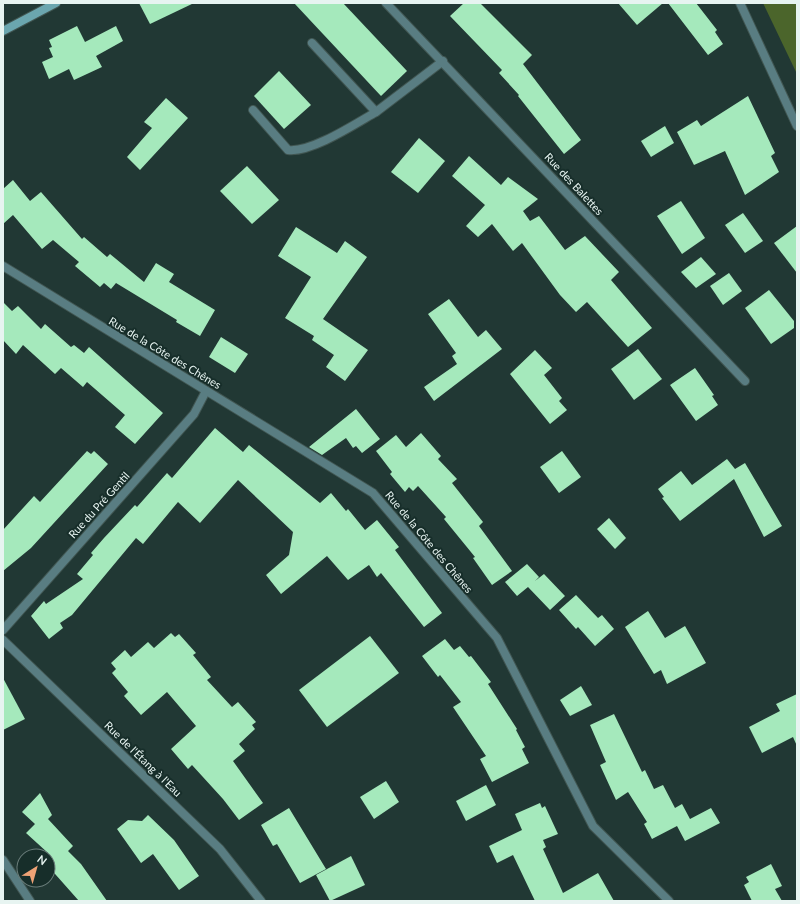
<svg xmlns="http://www.w3.org/2000/svg" width="800" height="904" viewBox="0 0 800 904" font-family="Lato,sans-serif">
<rect width="100%" height="100%" fill="#213834"/>
<polygon fill="#4b652b" points="763,3 797,3 797,74"/>
<g fill="#a5e9bc">
<polygon points="139,3 194,3 150,24"/>
<polygon points="294,3 343,3 407,71 381,96"/>
<polygon points="464,3 480,3 532,55 523,64 581,140 564,154 518,96 519,95 499,73 502,70 450,16"/>
<polygon points="618,3 663,3 637,25"/>
<polygon points="668,3 696,3 717,30 715,32 723,44 708,55"/>
<polygon points="77,26 85,42 116,26 123,41 96,56 102,67 74,80 69,69 49,79 42,62 53,57 49,48 52,47 49,40"/>
<polygon points="279,71 311,105 284,129 254,96"/>
<polygon points="748,96 775,153 771,156 779,172 745,195 725,151 694,165 677,132 697,120 701,126"/>
<polygon points="166,98 188,118 140,170 127,157 152,128 144,122"/>
<polygon points="665,126 674,143 651,157 641,141"/>
<polygon points="419,138 445,161 418,193 391,172"/>
<polygon points="469,156 501,185 508,177 538,199 523,211 530,221 539,216 565,250 585,236 619,272 611,280 652,328 628,347 587,302 576,312 560,295 522,243 513,251 492,224 478,237 466,226 485,205 452,176"/>
<polygon points="247,166 279,200 252,224 220,191"/>
<polygon points="13,180 30,201 41,192 82,239 84,237 107,257 110,254 144,282 156,263 174,274 169,282 215,310 200,336 176,322 177,320 116,283 111,289 104,283 100,287 75,266 79,262 53,240 42,249 13,215 3,224 3,189"/>
<polygon points="681,201 705,238 682,254 657,216"/>
<polygon points="743,213 763,241 745,253 725,225"/>
<polygon points="797,226 797,273 774,243"/>
<polygon points="296,227 337,253 345,241 367,257 323,319 368,350 345,381 326,367 334,355 312,340 314,336 285,318 311,277 278,256"/>
<polygon points="701,257 716,274 696,288 681,272"/>
<polygon points="729,273 742,291 723,305 710,286"/>
<polygon points="769,290 794,321 794,328 771,344 745,308"/>
<polygon points="449,299 478,337 486,330 502,349 434,401 424,387 457,364 452,356 456,353 428,314"/>
<polygon points="3,302 12,311 18,306 41,329 45,324 71,347 74,345 84,353 89,347 163,413 135,444 115,427 125,415 87,382 83,387 61,368 55,374 23,345 16,354 3,340"/>
<polygon points="221,337 248,354 235,373 209,357"/>
<polygon points="638,349 662,379 634,400 611,369"/>
<polygon points="535,350 552,368 544,375 562,398 559,401 567,410 550,424 510,374"/>
<polygon points="695,368 714,395 712,396 718,405 696,421 670,385"/>
<polygon points="356,409 380,439 362,453 356,446 353,448 346,438 322,455 309,447"/>
<polygon points="215,428 243,452 249,445 320,503 331,493 346,511 348,509 365,530 377,520 399,547 395,550 442,613 424,627 381,573 377,577 369,565 348,580 327,556 281,594 266,575 289,555 293,532 238,480 200,523 178,502 143,544 136,538 72,615 60,623 63,628 49,639 31,616 44,601 46,604 83,579 77,574 93,555 91,553 104,538 135,505 137,507 167,473 172,478"/>
<polygon points="421,433 441,456 438,459 457,479 452,483 483,522 479,526 512,571 492,585 473,558 475,557 444,519 446,517 418,486 413,491 409,487 405,492 390,474 392,472 376,451 396,435 406,447"/>
<polygon points="87,451 91,454 94,451 108,464 31,548 3,571 3,530 34,496 40,502"/>
<polygon points="562,451 581,477 559,493 540,467"/>
<polygon points="727,459 735,469 745,463 782,526 764,537 734,479 680,521 662,498 664,497 658,489 681,471 692,485"/>
<polygon points="609,518 626,538 615,549 597,529"/>
<polygon points="527,564 539,577 535,581 544,574 565,596 550,610 528,587 517,596 505,582"/>
<polygon points="576,595 598,618 602,615 614,629 595,646 578,627 576,629 559,610"/>
<polygon points="648,611 665,638 685,626 706,663 667,684 661,670 654,674 625,627"/>
<polygon points="171,633 175,637 179,634 196,653 193,655 211,677 207,680 232,707 238,702 256,722 252,725 255,729 239,744 245,751 233,761 263,803 239,820 223,799 192,765 188,769 171,749 196,726 167,692 141,715 124,696 128,692 112,673 116,669 111,663 125,650 131,657 148,642 154,648"/>
<polygon points="370,636 399,673 327,727 299,690"/>
<polygon points="445,639 454,650 460,646 469,657 471,656 491,682 488,684 517,729 516,730 525,747 522,749 529,763 492,782 480,759 486,756 453,707 461,702 440,675 438,677 422,656"/>
<polygon points="3,678 25,719 3,730"/>
<polygon points="581,686 592,705 570,716 560,700"/>
<polygon points="797,694 797,746 793,737 762,753 749,727 780,711 776,704"/>
<polygon points="614,714 642,772 645,770 654,789 663,785 675,808 682,804 690,819 711,808 720,823 685,841 677,826 652,839 644,824 647,822 628,792 616,800 600,765 606,762 590,725"/>
<polygon points="386,781 399,802 374,819 360,797"/>
<polygon points="486,785 496,805 466,821 456,801"/>
<polygon points="40,793 52,815 48,819 73,846 68,851 81,864 107,901 79,901 48,866 48,853 26,833 35,824 22,812"/>
<polygon points="540,803 542,808 545,806 558,834 543,840 546,847 543,849 563,893 598,873 614,901 535,901 513,855 497,863 489,846 522,830 515,814"/>
<polygon points="289,808 326,869 300,883 277,844 273,846 261,825"/>
<polygon points="148,815 174,840 199,876 179,890 153,854 141,863 117,829 128,820 142,821"/>
<polygon points="351,856 365,885 330,901 316,875"/>
<polygon points="771,864 782,886 775,889 782,901 752,901 744,885 749,882 746,877"/>
</g>
<g fill="none" stroke-linecap="round" stroke-linejoin="round">
<g stroke="#415652" stroke-width="10">
<g id="lane">
<polyline points="312,43 376,112 443,61"/>
<path d="M253,110L288,150C311,153 355,124 376,112"/>
</g>
</g>
<g stroke="#415652" stroke-width="10">
<g id="street">
<polyline points="386,3 745,381"/>
<polyline points="740,3 797,126"/>
<polyline points="3,266 373,493 497,638 593,826 669,901"/>
<polyline points="3,630 194,414 206,391"/>
<polyline points="3,640 220,849 261,901"/>
<polyline points="3,860 30,901"/>
</g>
</g>
<g stroke="#415652" stroke-width="10">
<polyline id="secondary" points="3,31 56,3"/>
</g>
<use href="#lane" stroke="#597d82" stroke-width="8"/>
<use href="#street" stroke="#597d82" stroke-width="8"/>
<use href="#secondary" stroke="#6ba6af" stroke-width="8"/>
</g>
<g text-anchor="middle" stroke-width="4" stroke-linejoin="round" paint-order="stroke">
<g font-size="11" fill="#e7f4f1" stroke="#172e2a">
<text transform="translate(574 184) rotate(47)" y="4">Rue des Balettes</text>
<text transform="translate(165 353) rotate(31)" y="4">Rue de la Côte des Chênes</text>
<text transform="translate(99 505) rotate(-48)" y="4">Rue du Pré Gentil</text>
<text transform="translate(429 542) rotate(50)" y="4">Rue de la Côte des Chênes</text>
<text transform="translate(143 759) rotate(44)" y="4">Rue de l'Étang à l'Eau</text>
</g>
</g>
<rect width="800" height="904" fill="none" stroke="#e7f4f1" stroke-width="8"/>
<g transform="translate(36 868) rotate(37)"><circle r="19" fill="#172e2a" stroke="#6a7d7a"/>
<path d="M0-3L7 15L0 10L-7 15Z" fill="#efa376"/>
<text y="-6" font-size="11" font-weight="bold" text-anchor="middle" fill="#e7f4f1">N</text>
</g>
</svg>
